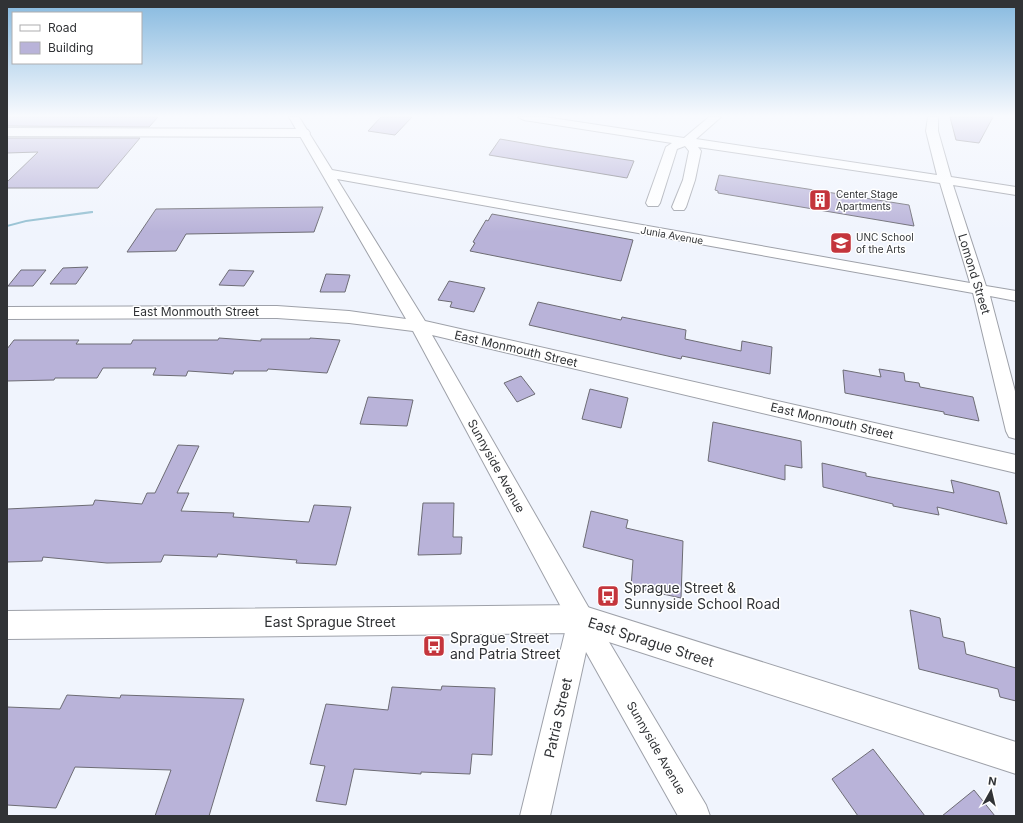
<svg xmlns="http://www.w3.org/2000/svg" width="1023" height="823" viewBox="0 0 1023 823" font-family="Inter,sans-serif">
<rect width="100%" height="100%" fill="#f0f4fd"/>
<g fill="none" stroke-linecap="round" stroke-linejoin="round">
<polygon fill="#94c0d2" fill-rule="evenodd" points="91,211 93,211 93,213 26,222 7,227 7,225 26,220"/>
</g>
<g fill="#b9b3d9" stroke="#6d6c74">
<polygon points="7,117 158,117 149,127 7,126"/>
<polygon points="381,117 412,117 395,135 368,131"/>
<polygon points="950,117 993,117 979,143 956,140"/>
<polygon points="7,138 140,138 98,188 7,188 7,182 38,152 7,153"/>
<polygon points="500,139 546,147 634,161 627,178 489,155"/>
<polygon points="719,175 909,205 914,226 718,193 718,191 715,190"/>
<polygon points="323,207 314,232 186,234 176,251 127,252 156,209"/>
<polygon points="492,214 633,240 621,281 470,251 475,243 473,242 486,220 488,221"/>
<polygon points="88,267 76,284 50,284 63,268"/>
<polygon points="21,270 46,270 33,286 8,286"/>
<polygon points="229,270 254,271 244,286 219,285"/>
<polygon points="326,274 350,275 345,292 320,292"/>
<polygon points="449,281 485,288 474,312 450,307 452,302 438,300"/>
<polygon points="538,302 621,320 622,317 686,330 685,339 741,351 742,341 772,347 770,374 682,356 681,359 529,325"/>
<polygon points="219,338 261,341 261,339 310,339 310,338 340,340 327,373 268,369 267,371 234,371 233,374 188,371 186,376 153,375 156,368 103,368 97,378 55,378 54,380 7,381 7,349 14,340 79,340 76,344 131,344 133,340 218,340"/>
<polygon points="879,369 904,373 905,381 919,383 920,387 973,397 979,421 944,414 944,412 845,393 843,370 881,377"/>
<polygon points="521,376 535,394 517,402 504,383"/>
<polygon points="590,389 628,398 621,428 582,419"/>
<polygon points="368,397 413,400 407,426 360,424"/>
<polygon points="713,422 801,441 802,468 785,465 785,480 708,461"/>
<polygon points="178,445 199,446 177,493 189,493 181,511 234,513 233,517 309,522 314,505 351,507 336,565 296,563 297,560 218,554 217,557 164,555 161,562 107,563 43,557 42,561 7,562 7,509 93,505 95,500 142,504 147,493 155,493"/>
<polygon points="822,463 866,473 866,476 954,493 951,480 999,492 1007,524 937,507 939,515 893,506 893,504 823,487"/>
<polygon points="423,503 454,503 453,537 462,537 461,554 418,555"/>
<polygon points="591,511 628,520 626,528 683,541 681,598 631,587 633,560 583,547"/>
<polygon points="910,610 940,618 943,637 964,642 966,654 1016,668 1016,701 1000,697 998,689 919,669"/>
<polygon points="442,686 495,688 492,755 472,754 470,774 421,772 421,774 354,769 346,805 316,801 325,766 310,764 326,704 388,710 392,687 441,690"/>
<polygon points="67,695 120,698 121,695 244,699 209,816 155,816 171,770 75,767 56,808 7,805 7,707 60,709"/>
<polygon points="873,749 925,816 858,816 832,779"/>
<polygon points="974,790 995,816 942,816"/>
</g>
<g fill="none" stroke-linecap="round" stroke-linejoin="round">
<g stroke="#9ea1a9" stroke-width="2">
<polygon id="street" points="289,117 299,117 332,170 970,283 940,183 698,147 701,151 695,180 686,207 684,210 674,210 672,207 683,180 689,151 685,146 677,149 660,203 658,206 648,206 646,203 666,147 672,143 524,120 518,117 545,117 684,138 709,117 721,117 696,139 937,175 926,131 928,117 938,117 938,131 951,177 1016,187 1016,195 953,185 986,286 1016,291 1016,301 990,296 1016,395 1016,439 1009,437 1006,431 973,293 337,179 425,321 1016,455 1016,473 432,335 590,610 706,805 710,816 678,816 586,652 550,816 520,816 568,620 413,331 349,323 277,318 7,319 7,307 277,306 349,311 406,319"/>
</g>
<g stroke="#9ea1a9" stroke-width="2">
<g id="secondary">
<polygon points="7,128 303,129 308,130 310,133 308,136 303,137 7,136"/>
<polygon points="581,605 1016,742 1016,774 581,633 7,639 7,611"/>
</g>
</g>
<use href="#street" fill="#fff" fill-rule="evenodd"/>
<use href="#secondary" fill="#fff" fill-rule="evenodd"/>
</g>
<linearGradient id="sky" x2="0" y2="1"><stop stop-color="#86b9df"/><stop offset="0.5" stop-color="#f8fafe"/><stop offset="1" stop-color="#f8fafe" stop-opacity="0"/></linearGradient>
<rect width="1023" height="232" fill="url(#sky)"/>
<defs>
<g id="building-square" transform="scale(1.15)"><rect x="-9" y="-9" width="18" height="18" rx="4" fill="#c4353c" stroke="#fff"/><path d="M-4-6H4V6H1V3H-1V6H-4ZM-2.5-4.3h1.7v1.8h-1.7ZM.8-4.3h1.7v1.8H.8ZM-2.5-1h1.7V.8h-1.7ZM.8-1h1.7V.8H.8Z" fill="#fff"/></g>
<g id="university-square" transform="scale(1.15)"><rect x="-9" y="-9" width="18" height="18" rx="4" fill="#c4353c" stroke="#fff"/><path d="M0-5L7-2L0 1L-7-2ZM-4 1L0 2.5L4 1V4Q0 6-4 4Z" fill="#fff"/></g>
<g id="bus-square" transform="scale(1.15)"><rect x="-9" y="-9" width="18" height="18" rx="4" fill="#c4353c" stroke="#fff"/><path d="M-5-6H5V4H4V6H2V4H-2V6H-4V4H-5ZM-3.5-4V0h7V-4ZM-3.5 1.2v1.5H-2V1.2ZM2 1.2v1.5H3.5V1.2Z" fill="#fff"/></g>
</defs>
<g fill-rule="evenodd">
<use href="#building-square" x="820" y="200"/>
<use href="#university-square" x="841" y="243"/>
<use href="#bus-square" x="608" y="596"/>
<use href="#bus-square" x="434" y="646"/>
</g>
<g text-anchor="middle" stroke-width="3" stroke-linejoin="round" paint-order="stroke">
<g font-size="10" fill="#313336" stroke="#fff" text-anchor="start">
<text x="836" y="198">Center Stage<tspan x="836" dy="12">Apartments</tspan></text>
<text x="856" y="241">UNC School<tspan x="856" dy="12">of the Arts</tspan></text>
</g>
<g font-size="10" fill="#313336" stroke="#fff">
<text transform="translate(672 235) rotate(10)" y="4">Junia Avenue</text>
</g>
<g font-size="12" fill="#313336" stroke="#fff">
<text transform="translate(974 274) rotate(73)" y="4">Lomond Street</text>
<text x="196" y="316">East Monmouth Street</text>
<text transform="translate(516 349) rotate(13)" y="4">East Monmouth Street</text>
<text transform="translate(832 421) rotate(13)" y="4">East Monmouth Street</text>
<text transform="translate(496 466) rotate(61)" y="4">Sunnyside Avenue</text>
<text transform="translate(656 748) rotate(60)" y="4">Sunnyside Avenue</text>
</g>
<g font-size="14" fill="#313336" stroke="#fff" text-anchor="start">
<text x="624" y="593">Sprague Street &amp;<tspan x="624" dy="16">Sunnyside School Road</tspan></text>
<text x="450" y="643">Sprague Street<tspan x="450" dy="16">and Patria Street</tspan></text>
</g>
<g font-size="14" fill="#313336" stroke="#fff">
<text x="330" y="627">East Sprague Street</text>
<text transform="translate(651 642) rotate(18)" y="5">East Sprague Street</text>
<text transform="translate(558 718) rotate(-77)" y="5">Patria Street</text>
</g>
</g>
<rect width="1023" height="823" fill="none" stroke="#313336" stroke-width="16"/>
<rect x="12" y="12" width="130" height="52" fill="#ffffff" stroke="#adadaf"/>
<rect x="20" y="25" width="20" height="6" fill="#ffffff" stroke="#adadaf"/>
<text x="48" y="32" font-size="12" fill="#313336">Road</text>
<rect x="20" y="42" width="20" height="12" fill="#b9b3d9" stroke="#adadaf"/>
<text x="48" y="52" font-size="12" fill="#313336">Building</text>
<g transform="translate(991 791) rotate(8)" stroke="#ffffff" stroke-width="3" paint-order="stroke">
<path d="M0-3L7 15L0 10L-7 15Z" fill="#313336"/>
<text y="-6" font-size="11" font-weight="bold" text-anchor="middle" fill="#313336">N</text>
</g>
</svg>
